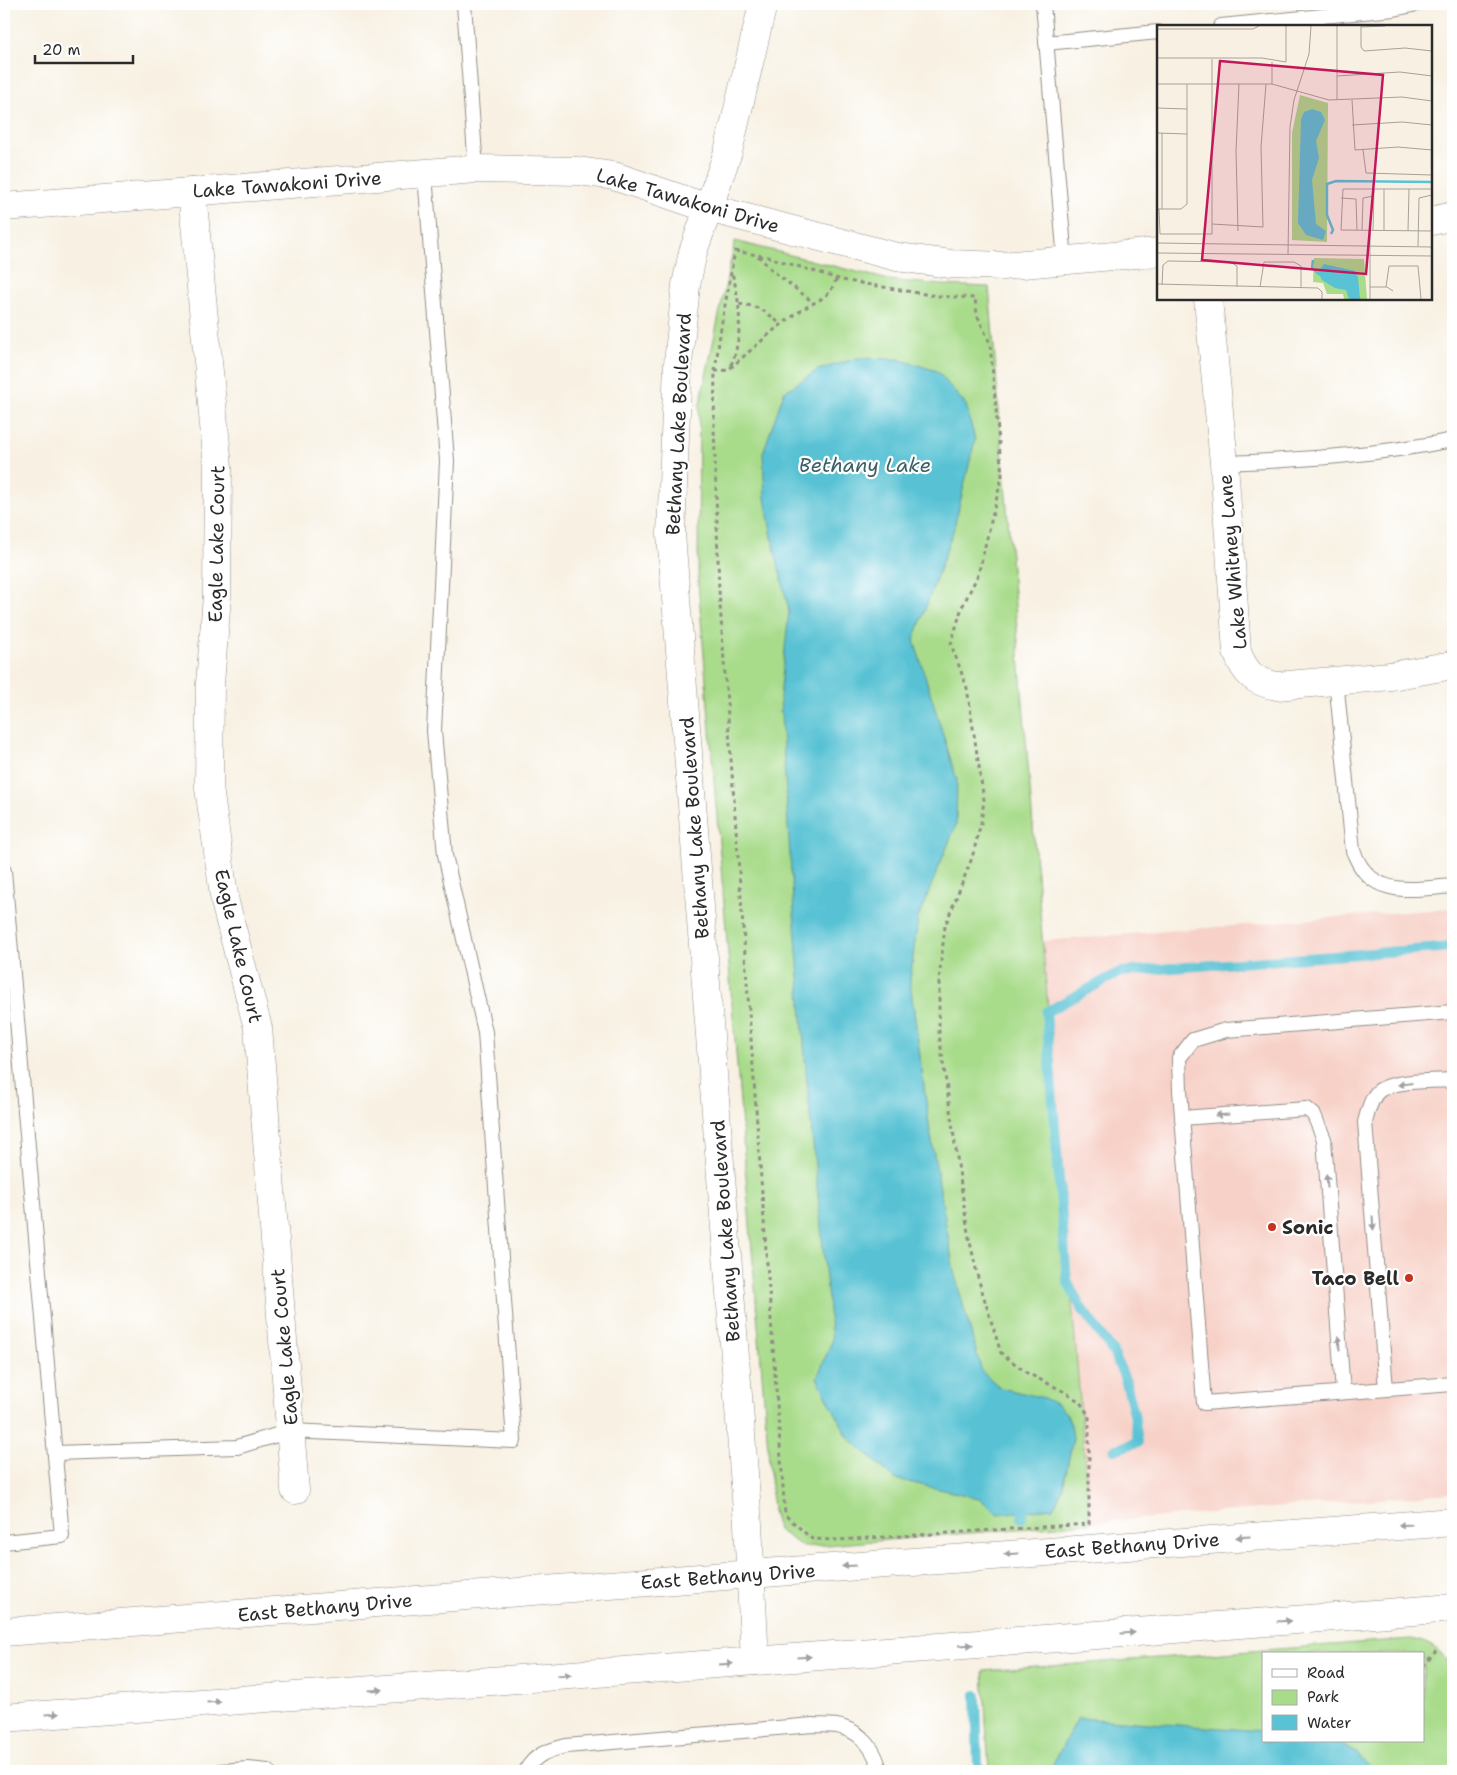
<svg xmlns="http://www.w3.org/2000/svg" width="1457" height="1775" viewBox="0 0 1457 1775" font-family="'Shantell Sans',sans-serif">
<rect width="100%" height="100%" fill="#fff"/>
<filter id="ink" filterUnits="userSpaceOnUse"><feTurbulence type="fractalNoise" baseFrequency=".02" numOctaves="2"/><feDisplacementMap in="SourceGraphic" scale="10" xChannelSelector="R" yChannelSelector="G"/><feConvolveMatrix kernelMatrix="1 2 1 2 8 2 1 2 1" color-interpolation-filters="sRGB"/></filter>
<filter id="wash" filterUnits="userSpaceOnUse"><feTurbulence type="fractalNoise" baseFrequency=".0096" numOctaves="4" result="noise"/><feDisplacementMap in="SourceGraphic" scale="20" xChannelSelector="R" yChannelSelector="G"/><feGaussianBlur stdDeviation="1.12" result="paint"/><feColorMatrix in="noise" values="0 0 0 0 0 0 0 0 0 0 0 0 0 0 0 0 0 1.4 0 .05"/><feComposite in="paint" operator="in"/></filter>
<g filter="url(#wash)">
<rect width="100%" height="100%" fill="#f8f1e3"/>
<polygon fill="#f7d1c7" points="1453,908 1453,1493 1090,1523 1043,941"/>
<g fill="#a8db8a" stroke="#6a835a" fill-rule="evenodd">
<polygon points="735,241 889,280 941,285 989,287 1090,1523 803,1547 778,1530 773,1511 698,582 699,408"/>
<path d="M1411,1639C1424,1641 1440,1648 1446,1660C1457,1683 1453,1744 1453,1771H989L983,1671ZM1263,1654H1423V1741H1263Z"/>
</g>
<g fill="#59c2d4" stroke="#427680">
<polygon points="857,358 898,359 937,371 966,405 975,440 953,532 914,640 957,780 956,825 918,918 910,981 929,1124 954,1272 982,1372 1001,1388 1044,1398 1056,1404 1066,1413 1071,1425 1073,1438 1063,1488 1053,1508 998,1514 979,1498 895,1479 848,1437 817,1378 832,1341 807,1083 791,873 780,697 789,611 773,543 765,498 763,453 784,392 818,370"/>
<polygon points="1078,1718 1263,1731 1263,1741 1334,1741 1358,1754 1371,1771 1049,1771"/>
</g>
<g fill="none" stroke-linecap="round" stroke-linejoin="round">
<g stroke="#59c2d4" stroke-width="10">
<polyline points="1114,1450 1138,1442 1134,1413 1125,1379 1113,1352 1080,1306 1067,1281 1046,1012 1120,972 1453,947"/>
<polyline points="1022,1518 1025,1499"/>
<polyline points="976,1695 978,1765 982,1771"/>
</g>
</g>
</g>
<g filter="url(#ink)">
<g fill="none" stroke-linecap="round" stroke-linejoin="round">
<g stroke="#928e87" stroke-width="16">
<g id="service">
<polyline points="464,4 476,169"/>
<polyline points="1043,4 1065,261"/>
<polyline points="1221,26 1394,9 1417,4"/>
<polyline points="1046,43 1158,32"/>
<path d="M1224,463C1300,460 1378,455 1453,440"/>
<path d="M1336,680L1353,851C1356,857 1358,863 1362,868C1382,898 1424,888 1453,886"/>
<polyline points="4,871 62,1536 4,1542"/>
<polyline points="1453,1012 1226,1030 1193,1040 1179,1058 1180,1090 1204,1403 1453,1384"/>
<polyline points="1182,1118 1307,1109 1314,1115 1324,1139 1343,1392"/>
<path d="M1386,1389L1365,1122C1368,1112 1371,1096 1380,1090C1395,1080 1435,1081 1453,1080"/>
<polyline points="55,1453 237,1447 290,1431 514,1441 485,1032 445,855 434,731 447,461 425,174"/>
<polyline points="221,1771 248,1769 268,1771"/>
<path d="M526,1771C534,1754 550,1750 566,1746L813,1725C822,1726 835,1724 844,1728C864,1734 876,1752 880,1771"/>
</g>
</g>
<g stroke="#928e87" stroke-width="29">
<g id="minor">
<polyline points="192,192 218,467 217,596 210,684 209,788 225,902 258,1028 295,1490"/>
<polyline points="4,207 476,169 578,171 614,176 708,208 897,257 951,264 1002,266 1158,252"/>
<polyline points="1431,221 1453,216"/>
<path d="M1208,299L1224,463L1237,652C1245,673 1254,682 1277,686L1391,676L1453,665"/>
</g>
</g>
<g stroke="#928e87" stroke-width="29">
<polyline id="tertiary" points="755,1661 748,1524 671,534 678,364 686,285 693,252 728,152 763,4"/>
</g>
<g stroke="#928e87" stroke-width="29">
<g id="secondary">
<polyline points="4,1632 751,1574 1453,1522"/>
<polyline points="4,1718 1453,1608"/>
</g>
</g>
<g stroke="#928e87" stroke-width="3" stroke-dasharray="4 4" stroke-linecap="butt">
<polygon points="735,251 768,257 842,280 936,296 975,298 977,315 990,343 1002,476 978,575 962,607 951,644 967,688 984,800 981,823 972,858 945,926 939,980 939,1034 968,1233 978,1278 1001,1353 1027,1373 1065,1392 1080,1402 1089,1416 1089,1524 837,1540 812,1539 785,1515 719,591 714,427 715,371 721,327"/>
<polyline points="758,256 773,271 814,303"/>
<path d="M739,304C759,306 766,311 781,325"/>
<path d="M731,365C743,336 741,303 732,273"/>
<polyline points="715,371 728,370 774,330 803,309 823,298 830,292 837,278"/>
<polyline points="1423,1666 1438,1649"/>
</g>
<use href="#service" stroke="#fff" stroke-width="14"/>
<use href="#minor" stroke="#fff" stroke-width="28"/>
<use href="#tertiary" stroke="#fff" stroke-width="28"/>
<use href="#secondary" stroke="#fff" stroke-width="28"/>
</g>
<defs><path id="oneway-solid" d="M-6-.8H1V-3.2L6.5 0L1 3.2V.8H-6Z" transform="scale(1.25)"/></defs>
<g fill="#a0a0a0">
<use href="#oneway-solid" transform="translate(1405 1084) rotate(173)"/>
<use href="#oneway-solid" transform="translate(1222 1115) rotate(176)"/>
<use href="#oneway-solid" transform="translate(1327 1181) rotate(-94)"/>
<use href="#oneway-solid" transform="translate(1373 1223) rotate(86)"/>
<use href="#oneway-solid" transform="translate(1339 1343) rotate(-94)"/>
<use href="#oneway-solid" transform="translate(1405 1525) rotate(176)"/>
<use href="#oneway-solid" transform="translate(1243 1537) rotate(176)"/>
<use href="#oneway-solid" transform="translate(1011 1554) rotate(176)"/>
<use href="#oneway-solid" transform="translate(849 1566) rotate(176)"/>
<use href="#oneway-solid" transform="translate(1284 1621) rotate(-4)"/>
<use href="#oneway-solid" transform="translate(1128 1633) rotate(-4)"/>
<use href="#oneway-solid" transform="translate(966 1645) rotate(-4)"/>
<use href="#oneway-solid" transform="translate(804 1657) rotate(-4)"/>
<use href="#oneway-solid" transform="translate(726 1664) rotate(-4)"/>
<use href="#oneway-solid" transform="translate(564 1675) rotate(-4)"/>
<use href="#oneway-solid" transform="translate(376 1690) rotate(-4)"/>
<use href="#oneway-solid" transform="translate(214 1702) rotate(-4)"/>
<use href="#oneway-solid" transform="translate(52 1714) rotate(-4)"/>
</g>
</g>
<g fill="#c8321e" stroke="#fff" stroke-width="2">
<circle cx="1272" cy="1227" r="5"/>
<circle cx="1409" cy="1278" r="5"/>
</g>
<g text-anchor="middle" stroke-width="4.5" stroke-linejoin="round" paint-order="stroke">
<g font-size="19" fill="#2b2b2b" stroke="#fff">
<text transform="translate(287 184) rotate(-4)" y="7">Lake Tawakoni Drive</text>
<text transform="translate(688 200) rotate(16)" y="7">Lake Tawakoni Drive</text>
<text transform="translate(678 424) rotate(-87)" y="7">Bethany Lake Boulevard</text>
<text transform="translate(216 544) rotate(-89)" y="7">Eagle Lake Court</text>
<text transform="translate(1232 562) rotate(-95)" y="7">Lake Whitney Lane</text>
<text transform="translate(694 828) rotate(-94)" y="7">Bethany Lake Boulevard</text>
<text transform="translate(239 946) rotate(77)" y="7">Eagle Lake Court</text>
<text transform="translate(725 1231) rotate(-94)" y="7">Bethany Lake Boulevard</text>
<text transform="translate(284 1347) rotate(-95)" y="7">Eagle Lake Court</text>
<text transform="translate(1132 1545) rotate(-4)" y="7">East Bethany Drive</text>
<text transform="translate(728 1576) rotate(-4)" y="7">East Bethany Drive</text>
<text transform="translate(325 1607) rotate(-5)" y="7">East Bethany Drive</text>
</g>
<g font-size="19" font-weight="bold" fill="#2b2b2b" stroke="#fff" text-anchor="start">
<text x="1282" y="1234">Sonic</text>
<text x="1399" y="1285" text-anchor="end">Taco Bell</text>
</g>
<g font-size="20" font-style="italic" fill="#3b6066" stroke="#fff">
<text x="865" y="472">Bethany Lake</text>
</g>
</g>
<g transform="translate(1157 25)">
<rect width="275" height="275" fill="#f8f1e3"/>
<path d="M143,70L171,78L170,217L135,215V108ZM157,233L207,234L210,274H187L186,269H170L166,258L156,257Z" fill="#a8db8a"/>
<path d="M155,84L164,87L168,95L159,116L162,133L155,155L159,199L169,206L166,215L149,210L141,198L144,94L147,87ZM167,239L198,246L201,252L203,274H192L189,265L178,263L165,255L161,247Z" fill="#59c2d4"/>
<path fill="none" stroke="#59c2d4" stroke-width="2.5" d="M174,209L176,205L170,190V159L179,156L275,157M156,235L155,243L163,250"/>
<path fill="none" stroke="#a6a299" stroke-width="1" d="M204,1V22L207,26L248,23L275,26M204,2L228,1M0,4H96L102,1M0,33H105L129,37V1M180,51L243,47L275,51M0,59H115L172,75L245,72L275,76M115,59V37M180,75V1M195,75L198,125L241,122L275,125M0,83L30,84M195,100L245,97L275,100M0,108L30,109M5,108V184M206,125L209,148L275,150M275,164H186L184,205L275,206M184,173L199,174L200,205M0,184H24L30,179V59M2,184L3,209H55V34M55,199L106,202L104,122L109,59M205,205L206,173L217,171M213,205V274M216,205L217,164M227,205V164M81,206L79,126L82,59M251,206L252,164M0,218L275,222M261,221L262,173L275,170M0,228L275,231M131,229L133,102L137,75L152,29L154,1M0,259L161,263L165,267V274M5,260L6,240L11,236L73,237L80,241V262M103,262L107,237H137L144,241V263M213,262H230L236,266M229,262L232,241H261L264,274"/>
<path fill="#c2185b" fill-opacity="0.15" stroke="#c2185b" stroke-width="2.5" d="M63,36L226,50L209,249L45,235Z"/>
<rect width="275" height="275" fill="none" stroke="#2b2b2b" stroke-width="2.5"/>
</g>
<rect width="1457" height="1775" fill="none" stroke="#fff" stroke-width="20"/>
<rect x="1262" y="1652" width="162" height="90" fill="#ffffff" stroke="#aaaaaa"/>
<rect x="1272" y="1669" width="25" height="8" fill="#ffffff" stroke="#aaaaaa"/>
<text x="1307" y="1678" font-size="15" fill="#2b2b2b">Road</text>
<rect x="1272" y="1690" width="25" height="15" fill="#a8db8a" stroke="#aaaaaa"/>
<text x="1307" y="1702" font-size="15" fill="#2b2b2b">Park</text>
<rect x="1272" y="1715" width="25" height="15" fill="#59c2d4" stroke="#aaaaaa"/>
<text x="1307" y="1728" font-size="15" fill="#2b2b2b">Water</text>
<path d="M35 55v8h98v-8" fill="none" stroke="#2b2b2b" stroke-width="2.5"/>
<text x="42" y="55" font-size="15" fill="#2b2b2b" stroke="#ffffff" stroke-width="4" paint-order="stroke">20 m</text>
</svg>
